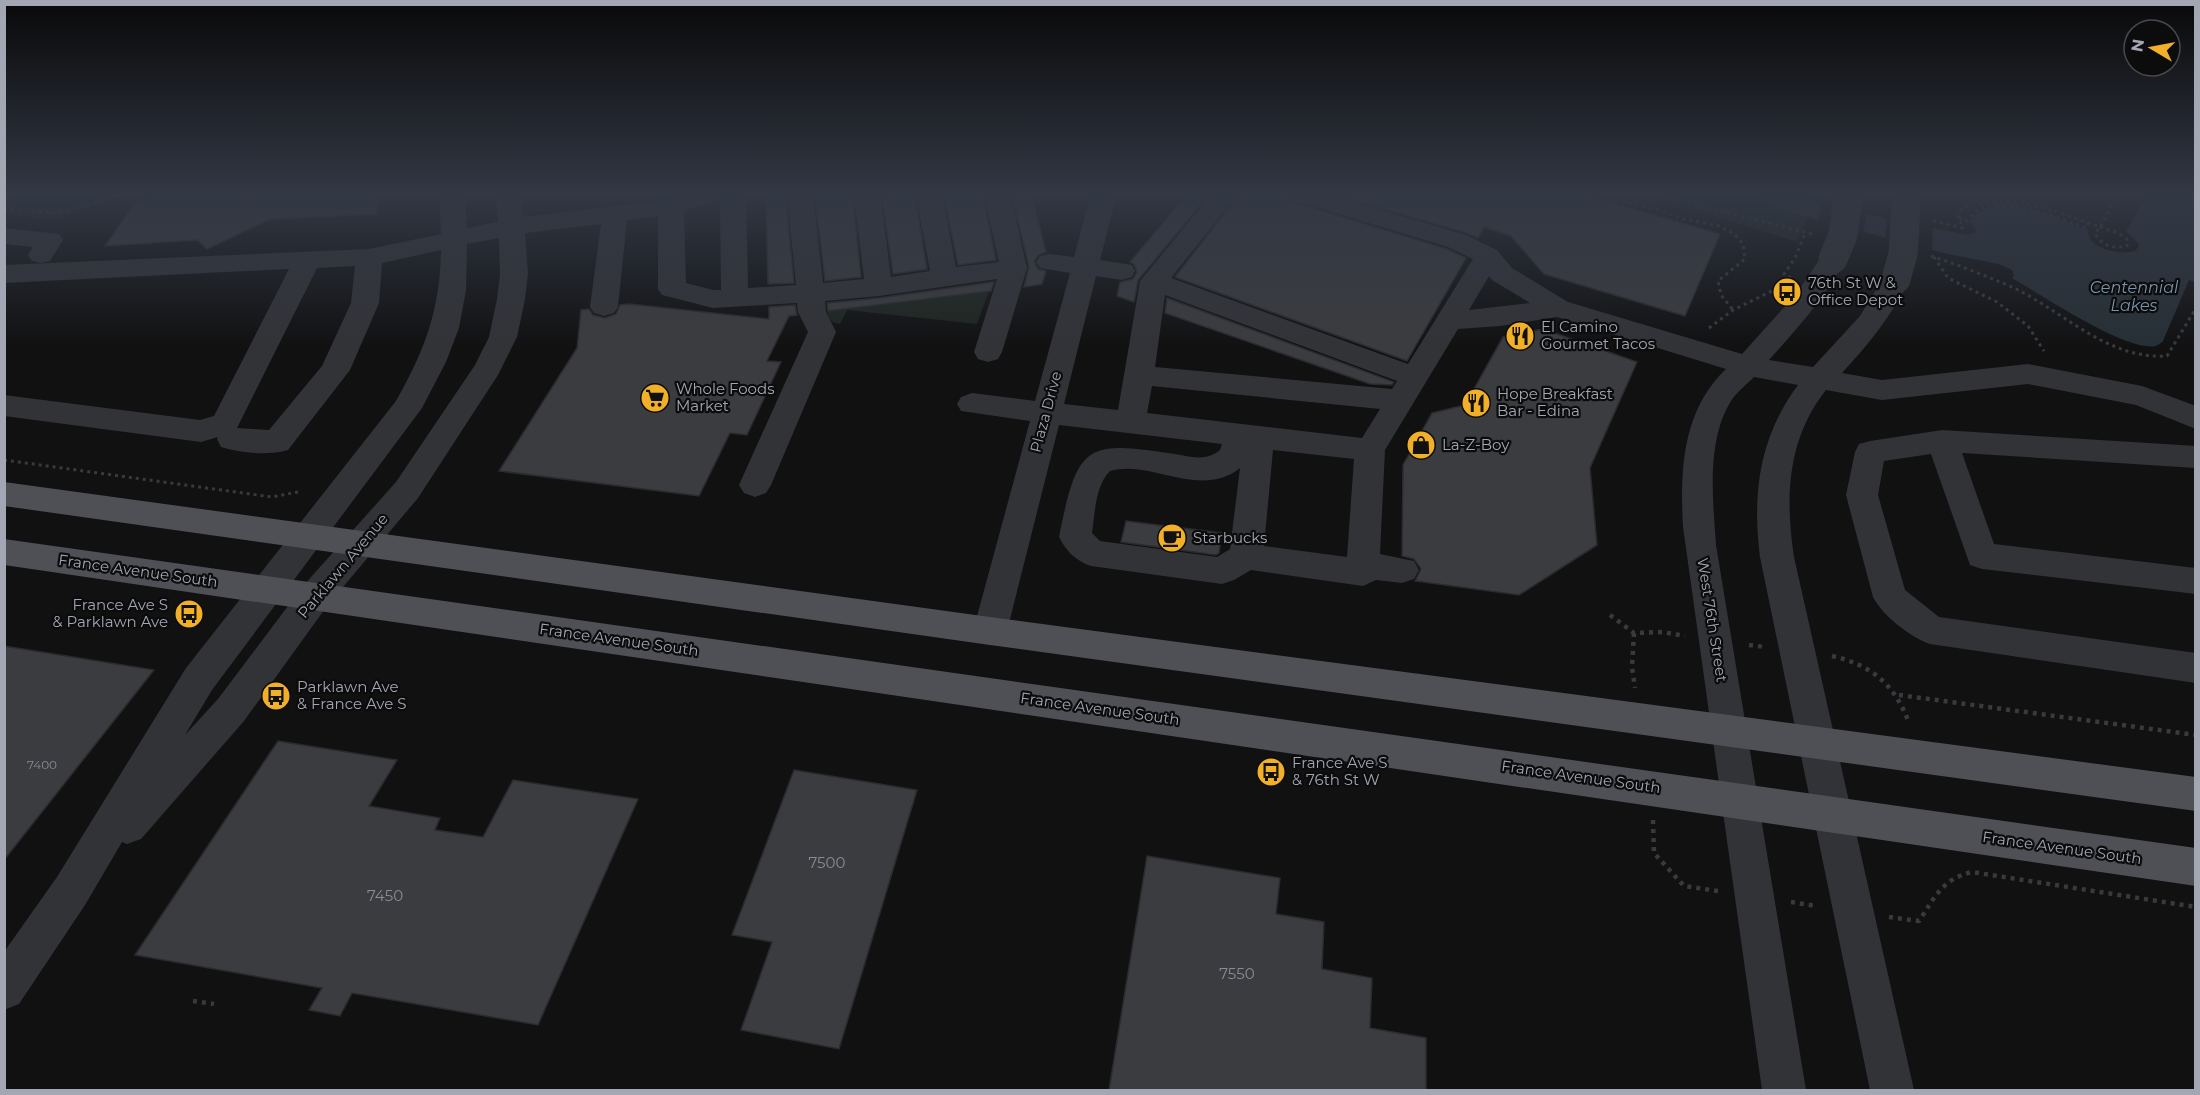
<svg xmlns="http://www.w3.org/2000/svg" width="2200" height="1095" viewBox="0 0 2200 1095" font-family="Montserrat,sans-serif">
<rect width="100%" height="100%" fill="#111112"/>
<g fill="#1d251e">
<polygon points="5,194 126,194 53,220 5,214"/>
<polygon points="1640,194 1814,194 1798,242"/>
<path d="M989,291L977,324L847,310L840,324C831,323 829,320 827,311Z"/>
</g>
<path fill="#272f36" d="M1745,194H1798L1823,205L1967,235L1976,232L1974,226L1969,223C1991,187 2059,219 2088,230C2088,250 2120,255 2135,251L2139,246L2135,239L2126,232L2147,194H2195V282L2189,280L2163,341C2163,342 2156,346 2156,346C2127,353 2040,294 2012,278L2014,276L2012,270L1999,264L1948,254L1777,209V205L1770,204V200Z"/>
<g fill="#111112">
<polygon points="1822,201 1867,211 1863,235 1818,223"/>
<polygon points="1887,215 1933,225 1932,252 1885,240"/>
</g>
<g fill="#3b3c3f" stroke="#2b2b2e" stroke-width="1.5">
<polygon points="156,194 376,194 377,214 270,219 207,249 197,240 105,246 134,204"/>
<polygon points="766,194 785,194 794,283 768,284"/>
<polygon points="815,194 852,194 861,277 825,281"/>
<polygon points="882,194 914,194 927,269 893,274"/>
<polygon points="944,194 982,194 996,260 958,265"/>
<polygon points="1012,194 1031,194 1046,252 1038,255 1034,261 1038,269 1046,271 1042,284 1024,287 1029,267"/>
<polygon points="1188,194 1209,194 1138,280 1134,302 1117,296 1120,282 1133,279 1137,272 1134,264 1130,262"/>
<polygon points="1240,194 1284,194 1289,201 1447,249 1466,258 1407,361 1175,277"/>
<polygon points="1333,194 1581,194 1720,234 1685,316 1544,274 1511,236 1484,227 1478,238 1467,233"/>
<polygon points="994,282 991,291 828,311 827,303 879,298"/>
<polygon points="1167,298 1394,382 1392,385 1370,384 1165,313"/>
<polygon points="629,304 769,319 769,307 795,305 797,315 789,316 767,361 781,362 747,435 730,433 699,496 499,471 577,348 581,310 589,309 593,315 605,318 616,314 620,305"/>
<polygon points="1543,329 1637,362 1590,468 1597,545 1519,595 1415,581 1421,569 1414,559 1402,556 1403,465 1432,413 1465,405 1503,337"/>
<polygon points="1126,521 1222,533 1219,553 1216,555 1121,542"/>
<polygon points="4,646 154,670 4,860"/>
<polygon points="278,741 397,760 369,806 440,818 435,830 483,837 513,780 638,799 538,1025 352,993 340,1016 309,1010 322,988 135,955"/>
<polygon points="794,770 917,790 839,1049 741,1030 772,942 732,935"/>
<polygon points="1147,856 1280,878 1276,914 1324,922 1322,969 1372,978 1370,1028 1426,1038 1426,1090 1109,1090"/>
</g>
<g fill="none" stroke-linecap="round" stroke-linejoin="round">
<g stroke="#383a3e" stroke-width="3" stroke-dasharray="3 4" stroke-linecap="butt">
<polyline points="44,194 90,194 106,199"/>
<polyline points="1603,194 1607,198 1662,211 1683,219 1719,226 1734,234 1743,244 1745,259 1718,281 1721,295 1733,310"/>
<polyline points="1653,194 1812,234"/>
<polyline points="4,208 55,213 80,208 124,194"/>
<path d="M1959,218L1967,221C1970,218 1973,213 1977,211C2003,193 2059,218 2086,228L2088,223"/>
<path d="M1933,221L1963,228L1958,217L1962,208C2011,191 2054,211 2100,227L2118,194"/>
<path d="M2100,227L2118,233L2128,240L2127,246C2114,249 2102,246 2095,234Z"/>
<path d="M1931,256C1956,264 1981,274 2005,284C2059,306 2104,360 2167,356L2196,308"/>
<polyline points="1934,257 1948,278 1997,302 2028,326 2044,351"/>
<polyline points="1791,278 1784,274 1795,258 1805,233"/>
<polyline points="1709,328 1733,310 1780,287"/>
<polyline points="4,460 272,497 298,492"/>
</g>
<g stroke="#383a3e" stroke-width="4.5" stroke-dasharray="4 5" stroke-linecap="butt">
<polyline points="1610,615 1634,633 1662,632 1685,636"/>
<polyline points="1634,633 1632,667 1635,688"/>
<polyline points="1749,645 1765,647"/>
<path d="M1832,656C1872,665 1895,685 1909,723"/>
<polyline points="1899,695 2196,735"/>
<polyline points="1653,820 1654,853 1684,886 1718,891"/>
<polyline points="1791,902 1816,906"/>
<path d="M1889,917L1919,921C1935,897 1942,879 1972,872L2196,907"/>
<polyline points="193,1001 214,1004"/>
</g>
<g fill="#323337" fill-rule="evenodd">
<path d="M439,194H465L467,228L498,222L496,194H522L523,217L668,200L686,194H746L748,288L796,285L787,194H813L823,283L864,279L854,194H880L891,277L930,271L916,194H942L956,267L999,262L984,194H1010L1027,268L1002,352L998,359L988,362L978,359L974,352L997,279L879,296L825,301L826,312L836,332L771,485L766,493L755,497L744,493L739,485L808,332L798,312L797,303L713,308L662,295L658,289V216L627,220L618,307L614,313L604,316L594,313L590,307L601,224L525,233L528,274L525,299L517,337L498,375L418,498L327,606L244,721L141,839L127,844L122,842L85,905L19,1004L4,1010V952L57,877L186,668L396,401C425,350 440,310 441,250L382,263L379,303L350,370L288,450C268,456 241,453 221,447L217,439L218,437L201,442L4,416V395L200,420L214,416L289,269L4,283V265L369,249L441,234ZM720,199L721,290H713L686,283L684,211ZM499,238L500,274L497,299L489,337L475,365L396,482L303,586L218,699L185,735L212,690L422,408L446,362L459,328L466,290L467,244ZM355,266L351,303L322,366L269,430L237,428L317,268Z"/>
<path d="M1091,194H1117L1100,260L1132,265L1135,271L1132,277L1122,280L1096,276L1064,404L1118,410L1140,281L1212,194H1238L1171,278L1408,364L1473,259L1448,247L1290,199L1286,194H1326L1466,235L1497,250L1512,268L1568,302L1742,354L1796,294L1824,253L1833,251L1842,253L1846,259C1825,297 1798,328 1769,360L1813,367L1860,316L1886,273L1896,270L1906,273L1910,279C1892,315 1869,344 1842,373L1882,380L2028,364L2142,386L2196,406V429L2136,405L2028,384L1882,400L1826,390C1787,439 1785,498 1794,557L1914,1090H1870L1760,557C1752,494 1759,437 1798,385L1754,377C1746,385 1737,392 1731,401C1706,441 1713,500 1716,545L1806,1090H1762L1683,527C1680,470 1682,411 1726,369L1557,317L1500,326L1458,329L1385,450L1380,554L1414,561L1419,570L1414,579L1402,583L1376,580L1363,586L1251,570L1234,580L1222,584L1091,566C1076,561 1066,551 1059,537C1078,441 1086,440 1181,455C1196,458 1208,460 1220,450L1222,444L1059,425L1007,631L1002,641L990,645L978,641L973,631L1030,421L961,411L957,404L961,397L972,393L1035,401L1070,273L1040,268L1036,262L1040,256L1049,254L1074,257ZM1489,276L1492,280L1530,303L1469,310ZM1165,295L1397,381L1392,389L1155,367ZM1152,386L1380,409L1362,438L1147,413ZM1273,450L1354,459L1347,557L1264,546ZM1240,468L1230,549L1217,557L1100,541L1092,533C1095,514 1095,486 1110,471C1151,459 1200,500 1240,468Z"/>
<polygon points="4,228 59,234 63,240 50,261 41,263 32,261 28,255 33,247 4,244"/>
<path d="M1942,430L2196,446V468L1962,453L1994,544L2196,568V594L1982,569L1970,565L1931,454L1884,461L1878,495L1905,590L1939,617L2196,653V683L1930,644C1910,637 1883,616 1873,597L1846,495L1855,452L1859,444L1870,441Z"/>
</g>
<g fill="#4e5056" fill-rule="evenodd">
<polygon points="4,482 990,617 2196,777 2196,811 990,645 4,506"/>
<polygon points="4,539 2196,848 2196,886 4,565"/>
</g>
<g stroke="#323337" stroke-width="29">
<polyline points="1833,259 1843,235 1848,197"/>
<polyline points="1896,279 1903,254 1906,207"/>
</g>
</g>
<linearGradient id="sky" x2="0" y2="1"><stop stop-color="#09090a"/><stop offset="0.56" stop-color="#323844"/><stop offset="1" stop-color="#323844" stop-opacity="0"/></linearGradient>
<rect width="2200" height="347" fill="url(#sky)"/>
<defs>
<g id="bus-disc" transform="scale(1.5)"><circle r="9.5" fill="#f2b029" stroke="#0c0c0d"/><path d="M-5-6H5V4H4V6H2V4H-2V6H-4V4H-5ZM-3.5-4V0h7V-4ZM-3.5 1.2v1.5H-2V1.2ZM2 1.2v1.5H3.5V1.2Z" fill="#111"/></g>
<g id="restaurant-disc" transform="scale(1.5)"><circle r="9.5" fill="#f2b029" stroke="#0c0c0d"/><path d="M-5-6h1v4h1v-4h1v4h1v-4h1v5L-1.5 .5V6h-2V.5L-5-1ZM5-6V6H3V1.5H1.5Q1.5-4 5-6Z" fill="#111"/></g>
<g id="supermarket-disc" transform="scale(1.5)"><circle r="9.5" fill="#f2b029" stroke="#0c0c0d"/><path d="M-6-5.5h2.5l.6 2H6L4.5 2H-2.5L-4.4-4H-6ZM-1.5 3.2a1.3 1.3 0 1 0 .1 0ZM3 3.2a1.3 1.3 0 1 0 .1 0Z" fill="#111"/></g>
<g id="shop-disc" transform="scale(1.5)"><circle r="9.5" fill="#f2b029" stroke="#0c0c0d"/><path d="M-5-2.5h2.3a2.7 3.5 0 0 1 5.4 0H5L5.5 6h-11ZM-1.5-2.5h3a1.5 2.3 0 0 0-3 0Z" fill="#111"/></g>
<g id="cafe-disc" transform="scale(1.5)"><circle r="9.5" fill="#f2b029" stroke="#0c0c0d"/><path d="M-5.5-4.5H6V0H3Q3 3.5 0 3.5H-2.5Q-5.5 3.5-5.5 0ZM3-3.2v2h1.7v-2ZM-6 4.5H4V6H-6Z" fill="#111"/></g>
</defs>
<g fill-rule="evenodd">
<use href="#bus-disc" x="1787" y="292"/>
<use href="#restaurant-disc" x="1520" y="336"/>
<use href="#supermarket-disc" x="655" y="398"/>
<use href="#restaurant-disc" x="1476" y="403"/>
<use href="#shop-disc" x="1421" y="445"/>
<use href="#cafe-disc" x="1172" y="538"/>
<use href="#bus-disc" x="189" y="614"/>
<use href="#bus-disc" x="276" y="696"/>
<use href="#bus-disc" x="1271" y="772"/>
</g>
<g text-anchor="middle" stroke-width="4.5" stroke-linejoin="round" paint-order="stroke">
<g font-size="12" fill="#888c96">
<text x="42" y="769">7400</text>
</g>
<g font-size="15" fill="#a2a7b3" stroke="#0c0c0d" text-anchor="start">
<text x="1808" y="288">76th St W &amp;<tspan x="1808" dy="17">Office Depot</tspan></text>
<text x="1541" y="332">El Camino<tspan x="1541" dy="17">Gourmet Tacos</tspan></text>
<text x="676" y="394">Whole Foods<tspan x="676" dy="17">Market</tspan></text>
<text x="1497" y="399">Hope Breakfast<tspan x="1497" dy="17">Bar - Edina</tspan></text>
<text x="1442" y="450">La-Z-Boy</text>
<text x="1193" y="543">Starbucks</text>
<text x="168" y="610" text-anchor="end">France Ave S<tspan x="168" dy="17">&amp; Parklawn Ave</tspan></text>
<text x="297" y="692">Parklawn Ave<tspan x="297" dy="17">&amp; France Ave S</tspan></text>
<text x="1292" y="768">France Ave S<tspan x="1292" dy="17">&amp; 76th St W</tspan></text>
</g>
<g font-size="15" fill="#a2a7b3" stroke="#0c0c0d">
<text transform="translate(1046 412) rotate(-75)" y="5">Plaza Drive</text>
<text transform="translate(343 566) rotate(-50)" y="5">Parklawn Avenue</text>
<text transform="translate(138 571) rotate(8)" y="5">France Avenue South</text>
<text transform="translate(1712 620) rotate(81)" y="5">West 76th Street</text>
<text transform="translate(619 640) rotate(8)" y="5">France Avenue South</text>
<text transform="translate(1100 709) rotate(8)" y="5">France Avenue South</text>
<text transform="translate(1581 777) rotate(8)" y="5">France Avenue South</text>
<text transform="translate(2062 848) rotate(8)" y="5">France Avenue South</text>
</g>
<g font-size="15" fill="#888c96">
<text x="827" y="868">7500</text>
<text x="385" y="901">7450</text>
<text x="1237" y="979">7550</text>
</g>
<g font-size="16" font-style="italic" fill="#7895af" stroke="#0c0c0d">
<text x="2134" y="293">Centennial<tspan x="2134" dy="18">Lakes</tspan></text>
</g>
</g>
<rect width="2200" height="1095" fill="none" stroke="#a2a7b3" stroke-width="12"/>
<g transform="translate(2152 48) rotate(280)"><circle r="28" fill="#0c0c0d" stroke="#484a4f" stroke-width="1.5"/>
<path d="M0-4.5L10 22L0 15L-10 22Z" fill="#f2b029"/>
<text y="-9" font-size="16" font-weight="bold" text-anchor="middle" fill="#a2a7b3">N</text>
</g>
</svg>
